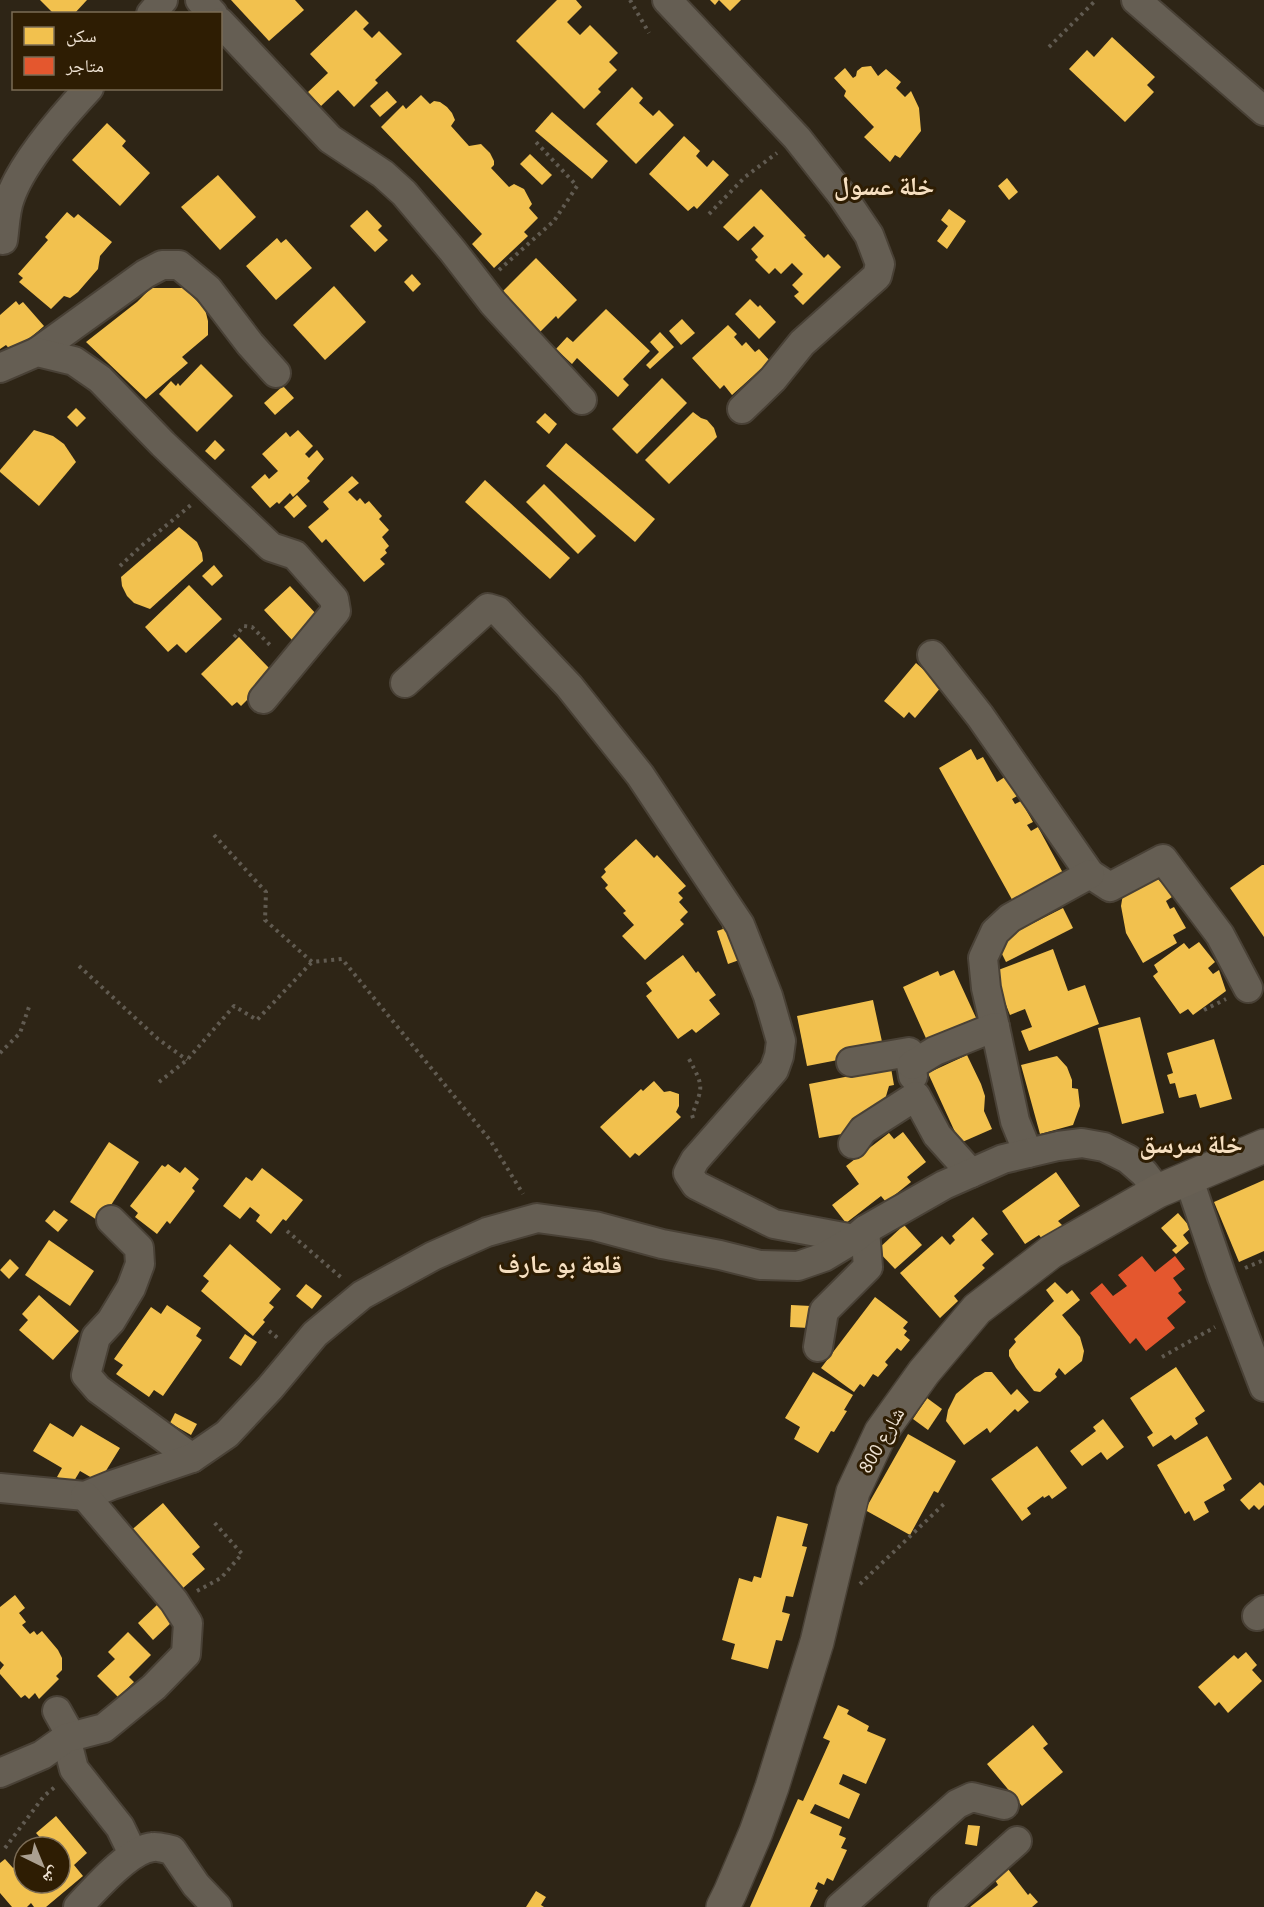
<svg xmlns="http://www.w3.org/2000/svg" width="1264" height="1907" viewBox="0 0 1264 1907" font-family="'Source Sans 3','Noto Naskh Arabic',sans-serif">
<rect width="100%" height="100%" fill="#2e2516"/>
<g fill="#f2c14e">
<polygon points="40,0 87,0 74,14 54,14"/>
<polygon points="231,0 295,0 304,10 269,41"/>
<polygon points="557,0 576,0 582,7 567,22 580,35 590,25 618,53 609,62 617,70 598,89 601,92 584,109 516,41"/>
<polygon points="710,0 741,0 730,11 719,0 715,5"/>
<polygon points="356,10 369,23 363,29 372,38 379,31 402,54 375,80 378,83 354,107 338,90 321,106 308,92 328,73 310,54"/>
<polygon points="1112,37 1155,77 1147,85 1154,92 1125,122 1069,69 1087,50 1094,57"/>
<polygon points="871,66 878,76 886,69 901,82 896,88 905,97 911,91 919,108 921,131 900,158 895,155 890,162 864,137 874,127 844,96 846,91 834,78 845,68 853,78 856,76 857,71 862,67"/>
<polygon points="632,87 643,98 639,103 653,116 659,110 674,125 636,164 596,124"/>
<polygon points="387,91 397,102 380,117 370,106"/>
<polygon points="421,95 430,104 434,101 440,102 447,107 452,113 455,120 451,126 469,146 481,144 490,153 494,161 494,165 491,168 509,187 514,184 524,189 532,204 529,208 538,218 524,232 528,236 494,268 472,244 482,234 381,127 403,105 406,109"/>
<polygon points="552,112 608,161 592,179 535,131"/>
<polygon points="107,123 126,141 122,146 150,173 120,206 72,160"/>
<polygon points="684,136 700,151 696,156 707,167 713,160 729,175 697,209 694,206 688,211 649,174"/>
<polygon points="530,154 552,175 542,185 520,164"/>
<polygon points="218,175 256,217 220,250 181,207"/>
<polygon points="1007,178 1018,192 1009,200 998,186"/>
<polygon points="761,189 806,236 804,237 824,258 828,254 841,267 803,305 794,296 799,292 792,285 803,274 792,263 781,274 775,268 769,274 755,260 758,257 751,249 764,236 754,226 738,241 723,227"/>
<polygon points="949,209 966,221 947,249 937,241 948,226 941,220"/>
<polygon points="367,210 382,226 378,230 388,240 375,252 350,226"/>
<polygon points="67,212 74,218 78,214 112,242 100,256 98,269 78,292 70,298 64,296 51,309 19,282 23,278 18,274 48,240 45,237"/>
<polygon points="277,238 281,243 286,239 312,268 276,300 246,266"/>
<polygon points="536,258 577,300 558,319 556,316 537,335 498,296"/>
<polygon points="412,274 421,284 413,292 404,282"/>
<polygon points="334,286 366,322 325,360 293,325"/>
<polygon points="151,288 184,288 205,309 208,321 208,335 182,357 188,363 146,399 86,342 137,302"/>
<polygon points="750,299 758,307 760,305 776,322 759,339 735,314"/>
<polygon points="16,301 19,305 23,302 44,326 13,353 6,345 0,349 0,315"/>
<polygon points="606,309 650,351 623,379 629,385 618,397 577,358 572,364 556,349 567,337 573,342"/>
<polygon points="682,319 695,333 681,345 669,331"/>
<polygon points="728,325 737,334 734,337 742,346 746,342 755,352 759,349 770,361 732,395 724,385 720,389 692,358"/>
<polygon points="660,332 674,347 650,369 646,365 659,352 650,342"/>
<polygon points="201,364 233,396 197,432 159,394 171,381 176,386 178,383 180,386"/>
<polygon points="662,378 687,403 637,454 612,429"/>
<polygon points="283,386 294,398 275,415 264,403"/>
<polygon points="76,408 86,418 77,427 67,417"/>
<polygon points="693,412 701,418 707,420 714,428 717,437 669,484 645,460"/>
<polygon points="545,413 557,424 549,434 536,422"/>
<polygon points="34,430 53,436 64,444 76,462 39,506 0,472 0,470"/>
<polygon points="298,430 313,446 305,454 309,458 317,450 324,459 307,478 310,481 293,497 290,493 279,504 277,502 270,508 251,487 265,474 269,479 278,471 262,454 286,432 290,437"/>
<polygon points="215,440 225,450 215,460 205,451"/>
<polygon points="566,443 655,519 635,542 546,466"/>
<polygon points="352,476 359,483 348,492 357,501 360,498 365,504 369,501 382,516 379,519 389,530 382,537 389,546 385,550 387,553 380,559 385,564 364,582 326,539 322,543 308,527 329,509 323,502"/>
<polygon points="485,480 570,558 550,579 465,502"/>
<polygon points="544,484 596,536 578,554 526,502"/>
<polygon points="297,495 307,506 294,518 284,507"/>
<polygon points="179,527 197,542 202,553 203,561 150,609 134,603 127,596 122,586 121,577"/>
<polygon points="214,565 223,576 212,586 202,576"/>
<polygon points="189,585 222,619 186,653 177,644 168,652 145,627"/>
<polygon points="290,586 318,616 300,640 297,636 292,640 264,610"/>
<polygon points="239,637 269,668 250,703 247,700 241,706 237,702 232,706 201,674"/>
<polygon points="916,663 942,686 915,718 909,712 904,718 884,701"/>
<polygon points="971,749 977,760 983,757 997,782 1008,775 1019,795 1012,799 1015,804 1021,801 1033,822 1027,825 1031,831 1038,827 1063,873 1015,905 939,768"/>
<polygon points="636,839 654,858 657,855 686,886 678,893 683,898 679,902 688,912 680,920 684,924 645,960 622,936 634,925 623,913 626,911 605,888 608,885 601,877 606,872 604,869"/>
<polygon points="1262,865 1264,865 1264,937 1230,888"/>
<polygon points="1155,876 1168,889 1172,897 1166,901 1170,909 1174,907 1186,928 1173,935 1177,943 1143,963 1126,933 1121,906 1123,894"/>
<polygon points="1063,908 1073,928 1006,962 996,942"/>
<polygon points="730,920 742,959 728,964 717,931 723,929 721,923"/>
<polygon points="1199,942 1215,962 1208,968 1213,974 1219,970 1226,991 1193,1015 1188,1009 1180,1014 1153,976 1158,972 1154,965 1184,943 1189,949"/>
<polygon points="1053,949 1068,991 1085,985 1099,1024 1029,1051 1021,1031 1032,1027 1025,1009 1010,1015 993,972"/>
<polygon points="683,955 696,973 698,971 716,995 709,1000 720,1014 696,1033 692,1029 678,1039 646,996 652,991 646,983"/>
<polygon points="954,970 978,1022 929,1045 903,987 938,971 940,976"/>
<polygon points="873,1000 884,1051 807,1066 797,1016"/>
<polygon points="1140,1017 1164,1113 1122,1124 1098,1028"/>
<polygon points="1214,1039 1232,1099 1200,1108 1196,1094 1179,1098 1175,1083 1170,1084 1167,1075 1173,1073 1167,1053"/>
<polygon points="967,1055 981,1084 985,1096 984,1111 992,1129 960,1143 928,1073"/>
<polygon points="1057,1056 1067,1067 1072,1080 1072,1088 1078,1089 1080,1106 1073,1125 1040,1134 1021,1065"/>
<polygon points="891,1068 894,1085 889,1086 884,1103 853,1132 819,1138 809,1084"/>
<polygon points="654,1081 664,1092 670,1091 679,1094 679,1106 676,1112 681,1117 639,1156 635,1153 630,1158 600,1127 641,1089 643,1091"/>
<polygon points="903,1132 926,1162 907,1177 911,1182 886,1202 881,1196 846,1223 832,1205 859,1184 846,1166 889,1133 894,1139"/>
<polygon points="109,1142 139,1162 100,1222 70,1202"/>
<polygon points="168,1164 180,1173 185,1167 199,1179 192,1188 195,1191 170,1224 167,1221 157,1234 135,1217 138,1213 130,1206 162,1165 165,1167"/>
<polygon points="262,1168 303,1200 286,1221 283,1219 271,1234 256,1221 260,1215 250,1207 240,1219 223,1206 246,1177 252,1181"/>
<polygon points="1056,1172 1080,1206 1058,1221 1063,1226 1043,1240 1039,1235 1025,1244 1002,1211"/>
<polygon points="1264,1180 1264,1251 1239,1262 1214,1202"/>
<polygon points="54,1210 68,1220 58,1232 45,1221"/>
<polygon points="1178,1213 1191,1228 1183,1235 1189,1243 1176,1254 1172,1250 1177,1246 1161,1228"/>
<polygon points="973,1217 988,1234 981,1240 994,1254 982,1265 985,1268 954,1296 958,1301 940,1318 900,1273 942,1236 950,1245 955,1240 952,1236"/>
<polygon points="904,1225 922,1245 895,1269 877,1250"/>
<polygon points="49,1240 94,1271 70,1306 25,1275"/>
<polygon points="230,1244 281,1289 269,1303 274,1307 263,1320 265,1322 253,1336 201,1291 209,1281 203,1276"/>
<polygon points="10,1259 19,1268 9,1279 0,1270"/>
<polygon points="1055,1282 1067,1294 1072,1290 1080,1300 1062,1315 1080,1337 1084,1351 1082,1361 1065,1375 1059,1368 1055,1374 1057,1377 1040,1392 1034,1391 1016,1368 1009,1356 1009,1350 1016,1342 1014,1339 1054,1301 1046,1290"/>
<polygon points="306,1284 322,1296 312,1309 296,1296"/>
<polygon points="39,1295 79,1331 53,1360 19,1330 28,1320 22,1314"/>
<polygon points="875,1297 908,1322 903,1328 907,1331 904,1335 910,1340 901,1351 897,1348 885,1362 888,1365 878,1377 873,1374 864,1387 860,1384 854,1392 821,1368"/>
<polygon points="167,1305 201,1328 196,1336 202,1340 163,1396 154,1390 149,1397 116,1374 123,1365 114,1359 151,1307 161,1314"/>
<polygon points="791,1305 811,1306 809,1328 790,1327"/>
<polygon points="245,1334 257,1342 241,1366 229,1358"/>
<polygon points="1176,1367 1205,1411 1195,1418 1198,1424 1175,1440 1171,1435 1153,1447 1147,1437 1153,1433 1130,1398"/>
<polygon points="813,1372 853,1395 844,1410 847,1411 834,1432 831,1431 818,1453 794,1439 800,1427 785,1418"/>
<polygon points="985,1372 992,1372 1011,1395 1017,1389 1029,1402 1018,1412 1015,1409 990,1433 987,1428 964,1445 946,1421 948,1410 956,1394 975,1378"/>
<polygon points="927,1398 942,1409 928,1430 913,1419"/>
<polygon points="175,1413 197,1424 191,1435 170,1423"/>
<polygon points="1103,1419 1124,1447 1107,1460 1101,1452 1082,1466 1070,1451 1096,1431 1093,1427"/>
<polygon points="50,1423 73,1437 81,1425 120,1448 99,1482 80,1471 71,1486 57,1477 62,1468 33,1451"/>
<polygon points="908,1434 956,1461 938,1493 934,1491 910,1535 865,1510"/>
<polygon points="1207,1436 1232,1479 1223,1485 1225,1490 1204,1502 1209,1512 1194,1521 1189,1511 1185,1514 1157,1465"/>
<polygon points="1037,1446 1067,1488 1052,1499 1049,1495 1044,1498 1043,1496 1027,1508 1031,1514 1022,1521 991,1479"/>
<polygon points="1260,1482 1264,1486 1264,1505 1259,1510 1254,1505 1249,1510 1240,1500"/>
<polygon points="163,1503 200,1547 192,1554 205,1569 183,1588 170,1573 165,1576 128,1533"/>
<polygon points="777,1516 808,1524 802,1546 807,1547 793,1597 786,1596 782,1612 790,1614 782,1641 776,1640 768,1669 731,1659 735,1644 722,1640 739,1578 752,1582 754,1576 761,1578"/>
<polygon points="15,1595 25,1608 19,1613 26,1622 22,1625 30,1634 34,1631 37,1635 42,1631 58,1650 62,1658 62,1670 56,1676 59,1679 39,1699 35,1693 29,1699 25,1695 21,1698 0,1674 0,1670 4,1665 0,1661 0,1607"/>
<polygon points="157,1605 173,1621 153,1640 138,1623"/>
<polygon points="128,1632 151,1655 129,1677 134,1682 118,1697 97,1676 115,1659 108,1652"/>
<polygon points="1246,1652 1257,1665 1252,1670 1262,1681 1228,1713 1219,1702 1215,1706 1198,1687 1234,1655 1238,1659"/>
<polygon points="838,1705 849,1710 847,1714 869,1726 867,1731 886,1739 866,1784 843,1774 839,1784 860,1794 849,1819 815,1804 810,1813 842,1827 839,1835 846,1838 841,1848 847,1850 833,1881 827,1878 824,1885 818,1882 815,1889 818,1890 810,1907 750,1907 798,1799 803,1801 830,1741 823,1738"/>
<polygon points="1033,1725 1048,1744 1043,1748 1063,1772 1022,1806 987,1764"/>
<polygon points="56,1816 87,1853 74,1865 83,1876 46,1907 34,1907 31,1903 27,1907 12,1907 0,1893 0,1863 5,1859 13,1868 24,1859 24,1883 60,1883 60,1847 38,1847 44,1842 36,1833"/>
<polygon points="968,1825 980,1826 977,1846 965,1844"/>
<polygon points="1008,1869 1028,1895 1030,1893 1038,1902 1032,1907 970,1907 998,1885 995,1880"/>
<polygon points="536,1891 546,1897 541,1905 544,1907 526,1907"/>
</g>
<polygon fill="#e4572e" points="1142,1256 1155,1272 1175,1256 1185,1269 1173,1278 1182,1290 1178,1293 1186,1302 1167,1318 1175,1328 1146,1351 1136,1338 1130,1344 1090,1293 1102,1283 1113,1296 1127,1286 1118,1275"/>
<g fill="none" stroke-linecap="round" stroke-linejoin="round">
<g stroke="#494136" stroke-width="32">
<g id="street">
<polyline points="200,0 213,14"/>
<polyline points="667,0 797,138 842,195 869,235 880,264 877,276 802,343 773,379 742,409"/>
<polyline points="1136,0 1264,111"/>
<polyline points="151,14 163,0"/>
<polyline points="220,22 330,139 383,174 404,193 452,250 493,303 582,400"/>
<path d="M3,240C5,227 5,211 10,198C22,163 63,116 89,88"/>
<polyline points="37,352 145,274 162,265 179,265 208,289 250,344 276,373"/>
<polyline points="0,368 37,352 74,361 100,379 163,444 271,547 295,555 334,599 336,611 263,699"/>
<polyline points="932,655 980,716 1090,874 1110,887 1163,859 1220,935 1248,988"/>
<polyline points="405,683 488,608 498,611 569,686 640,775 740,925 768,996 781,1041 779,1056 774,1070 695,1160 688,1173 696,1185 774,1224 854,1239"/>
<polyline points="995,1027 986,988 983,958 995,932 1010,918 1090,874"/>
<polyline points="851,1062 909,1052 913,1076"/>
<polyline points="912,1065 935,1051 995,1027 1015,1121 1028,1153"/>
<polyline points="853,1144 863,1130 916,1096 937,1135 971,1173"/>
<polyline points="1188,1177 1222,1277 1264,1387"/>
<polyline points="111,1220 139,1248 140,1264 131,1288 111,1321 96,1337 86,1375 98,1389 192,1458"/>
<polyline points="818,1347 824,1311 868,1267 865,1230"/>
<polyline points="0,1488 85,1496 112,1485 192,1458 227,1434 270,1388 315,1334 362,1295 433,1256 487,1232 537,1218 595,1226 662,1244 720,1255 760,1265 798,1266 824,1257 854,1239 865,1230 944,1185 1003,1159 1058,1146 1082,1143 1104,1147 1128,1159 1144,1173 1158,1191"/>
<polyline points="1257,1616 1264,1610"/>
<polyline points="57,1711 66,1727 66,1738 74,1769 120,1827 133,1854"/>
<polyline points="0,1773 42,1755 66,1738 104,1728 154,1687 186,1654 188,1623 174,1601 85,1496"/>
<path d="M78,1907C94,1890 129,1849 153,1847C158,1846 166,1849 172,1850L196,1885L217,1907"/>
<polyline points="840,1907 957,1804 972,1797 1004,1805"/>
<polyline points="943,1907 1017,1841"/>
</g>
</g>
<g stroke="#494136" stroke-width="36">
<polyline id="secondary" points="723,1907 730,1893 756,1832 772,1787 817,1642 853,1492 881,1432 924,1372 977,1309 1051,1252 1158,1191 1264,1146"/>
</g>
<g stroke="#615b51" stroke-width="4" stroke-dasharray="3 4.5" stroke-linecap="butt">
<polyline points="630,0 649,33"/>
<polyline points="1049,47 1096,0"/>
<polyline points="709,214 745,177 777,153"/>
<polyline points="499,270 554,221 577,186 536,142"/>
<polyline points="120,566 140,547 191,505"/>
<polyline points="234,637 244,626 252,627 272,647"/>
<polyline points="214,835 266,892 265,920 312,962 342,959 490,1140 523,1194"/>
<polyline points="79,966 158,1039 187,1060"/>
<polyline points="1204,1010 1226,999"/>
<polyline points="0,1053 20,1033 30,1004"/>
<path d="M689,1059C704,1087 703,1086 692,1115L694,1121"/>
<polyline points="159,1082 187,1060 234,1006 257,1020 312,962"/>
<polyline points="287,1231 343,1279"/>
<polyline points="1245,1268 1264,1260"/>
<polyline points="269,1331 279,1339"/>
<polyline points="1162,1357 1215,1327"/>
<polyline points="860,1584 946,1502"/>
<polyline points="197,1591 221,1578 242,1554 213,1521"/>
<polyline points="5,1848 44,1796 56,1786"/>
</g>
<use href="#street" stroke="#655e53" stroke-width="28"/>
<use href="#secondary" stroke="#686054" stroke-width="33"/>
</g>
<g text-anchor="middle" stroke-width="6" stroke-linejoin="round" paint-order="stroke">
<g font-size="20" fill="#eee2d3" stroke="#2e1d03">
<text transform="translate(881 1440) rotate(-60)" y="7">شارع 800</text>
</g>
<g font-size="26" font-weight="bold" fill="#f6dfc0" stroke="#2e1d03">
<text x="884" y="195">خلة عسول</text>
<text x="1191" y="1153">خلة سرسق</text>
<text x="560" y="1273">قلعة بو عارف</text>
</g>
</g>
<rect x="12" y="12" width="210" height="78" fill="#2e1d03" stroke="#7b6c56" stroke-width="1.5"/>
<rect x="24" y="27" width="30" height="18" fill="#f2c14e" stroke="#7b6c56" stroke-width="1.5"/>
<text x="66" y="42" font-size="18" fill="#eee2d3">سكن</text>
<rect x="24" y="57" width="30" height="18" fill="#e4572e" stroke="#7b6c56" stroke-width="1.5"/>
<text x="66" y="72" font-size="18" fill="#eee2d3">متاجر</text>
<g transform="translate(42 1865) rotate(137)"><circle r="28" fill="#2e1d03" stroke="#7b6c56" stroke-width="1.5"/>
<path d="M0-4.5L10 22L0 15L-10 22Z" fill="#aba091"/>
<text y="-9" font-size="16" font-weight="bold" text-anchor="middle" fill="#eee2d3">ش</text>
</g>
</svg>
